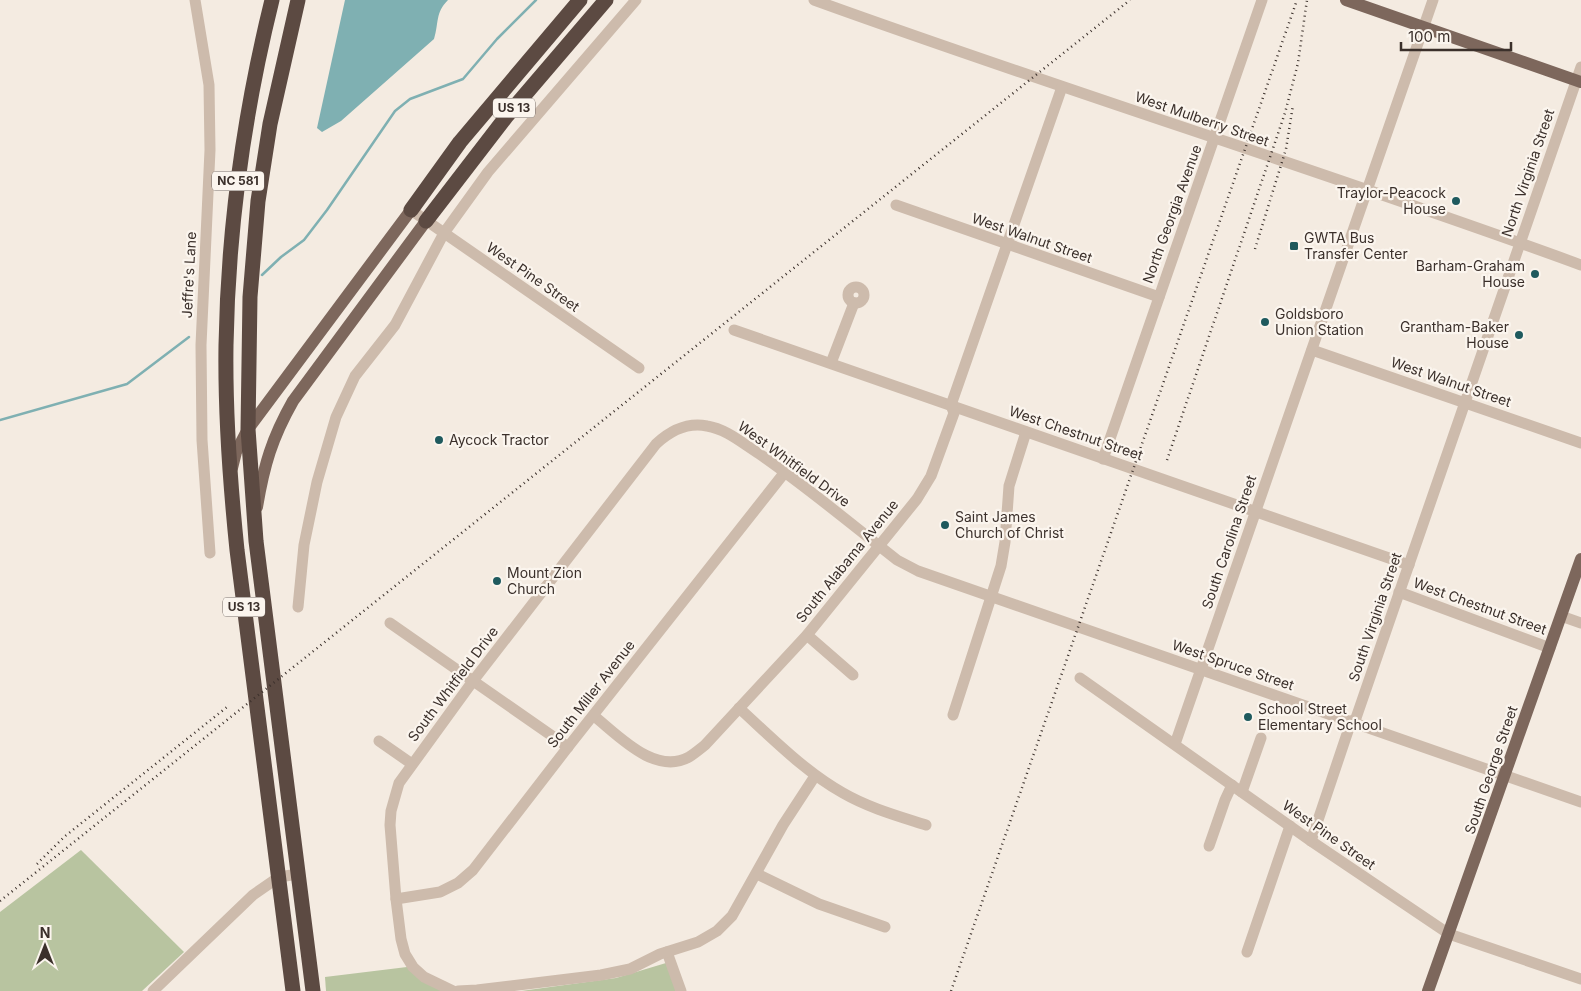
<svg xmlns="http://www.w3.org/2000/svg" width="1581" height="991" viewBox="0 0 1581 991" font-family="Inter,sans-serif">
<rect width="100%" height="100%" fill="#f4ebe1"/>
<g fill="#b8c4a0">
<polygon points="81,850 184,952 142,991 0,991 0,912"/>
<polygon points="666,963 676,991 521,991 616,978"/>
<polygon points="407,967 443,991 326,991 325,977"/>
</g>
<path fill="#7fb0b2" d="M345,0H448C435,13 439,23 434,39L341,121L322,132L317,128Z"/>
<g fill="none" stroke-linecap="round" stroke-linejoin="round">
<g stroke="#7fb0b2" stroke-width="2.5">
<polyline points="262,275 281,257 304,240 327,210 395,111 410,99 463,79 497,39 536,0"/>
<polyline points="0,420 127,384 189,337"/>
</g>
<g stroke="#cdbbac" stroke-width="11">
<polyline points="195,0 209,85 210,150 201,345 202,440 210,553"/>
<path d="M814,0C1068,92 1327,172 1581,265"/>
<polyline points="896,205 1159,297"/>
<polyline points="411,210 639,368"/>
<circle cx="856" cy="295" r="8"/>
<polyline points="734,330 1409,565"/>
<polyline points="1312,350 1581,443"/>
<polyline points="831,363 854,303"/>
<polyline points="1103,459 1262,0"/>
<polyline points="1399,592 1550,648"/>
<polyline points="298,607 304,545 317,482 336,417 355,376 395,325 444,233 488,172 636,0"/>
<polyline points="1561,616 1581,623"/>
<polyline points="390,623 568,747"/>
<polyline points="807,635 853,675"/>
<polyline points="1080,678 1311,841 1449,934 1581,979"/>
<path d="M739,708C772,738 804,771 843,793C869,808 898,816 926,825"/>
<polyline points="953,715 1001,566 1005,542 1009,486 1026,432"/>
<path d="M594,716C618,735 655,776 689,757C694,754 700,749 705,745L807,635L917,499L931,476L954,413L951,405L1062,87"/>
<polyline points="379,741 412,764"/>
<polyline points="1175,744 1433,0"/>
<polyline points="1242,792 1261,738"/>
<polyline points="1311,841 1351,722 1356,718 1387,628 1581,67"/>
<polyline points="1209,846 1225,800 1232,785"/>
<polyline points="757,874 819,904 885,927"/>
<polyline points="396,899 440,892 458,883 473,870 568,747 785,472"/>
<polyline points="667,952 681,991"/>
<polyline points="1247,952 1290,826"/>
<polyline points="153,991 253,895 279,877 298,874"/>
<path d="M453,991L424,977L413,967L405,954L401,939L396,899L390,825L391,811L399,783L473,681L656,444C671,430 687,422 707,426C726,429 742,443 758,453C806,486 851,524 897,560L918,571L1581,802"/>
<polyline points="458,991 477,990 601,975 630,969 660,954 698,942 717,931 732,916 783,825 815,776"/>
</g>
<g stroke="#7d675c" stroke-width="12">
<polyline points="1346,0 1581,82"/>
<polyline points="232,468 236,452 248,429 411,210"/>
<path d="M257,507C264,465 272,438 293,401L426,221"/>
<polyline points="1428,991 1581,559"/>
</g>
<g stroke="#5c4a42" stroke-width="15">
<path d="M272,0C244,113 228,229 226,345C225,413 230,482 237,550L293,991"/>
<polyline points="298,0 270,124 258,201 250,297 248,429 256,541 313,991"/>
<polyline points="411,210 460,142 580,0"/>
<polyline points="426,221 506,117 606,0"/>
</g>
<g stroke="#3b302b" stroke-width="2.5" stroke-dasharray="1 4" stroke-linecap="butt">
<polyline points="1255,249 1286,149 1293,105"/>
<polyline points="1167,460 1285,113 1298,63 1307,0"/>
<polyline points="37,864 64,837 227,707"/>
<polyline points="0,901 1130,0"/>
<polyline points="951,991 1297,0"/>
</g>
</g>
<g fill="#1f5a5e" stroke="#fbf5ee" stroke-width="2">
<circle cx="1456" cy="201" r="5"/>
<rect x="1289" y="241" width="10" height="10" rx="2.5"/>
<circle cx="1535" cy="274" r="5"/>
<circle cx="1265" cy="322" r="5"/>
<circle cx="1519" cy="335" r="5"/>
<circle cx="439" cy="440" r="5"/>
<circle cx="945" cy="525" r="5"/>
<circle cx="497" cy="581" r="5"/>
<circle cx="1248" cy="717" r="5"/>
</g>
<g text-anchor="middle" stroke-width="4.5" stroke-linejoin="round" paint-order="stroke">
<g fill="#fbf5ee" stroke="#756b66" stroke-width="1">
<rect x="493" y="98.5" width="42" height="19" rx="4"/>
<rect x="212" y="171.5" width="52" height="19" rx="4"/>
<rect x="223" y="597.5" width="42" height="19" rx="4"/>
</g>
<g font-size="12" font-weight="bold" fill="#3b302b">
<text x="514" y="112">US 13</text>
<text x="238" y="185">NC 581</text>
<text x="244" y="611">US 13</text>
</g>
<g font-size="14" fill="#3b302b" stroke="#fbf5ee">
<text transform="translate(1202 119) rotate(19)" y="5">West Mulberry Street</text>
<text transform="translate(1528 173) rotate(-71)" y="5">North Virginia Street</text>
<text transform="translate(1172 214) rotate(-70)" y="5">North Georgia Avenue</text>
<text transform="translate(1032 238) rotate(19)" y="5">West Walnut Street</text>
<text transform="translate(189 275) rotate(-87)" y="5">Jeffre's Lane</text>
<text transform="translate(533 277) rotate(35)" y="5">West Pine Street</text>
<text transform="translate(1451 382) rotate(19)" y="5">West Walnut Street</text>
<text transform="translate(1076 433) rotate(19)" y="5">West Chestnut Street</text>
<text transform="translate(794 464) rotate(36)" y="5">West Whitfield Drive</text>
<text transform="translate(1229 542) rotate(-71)" y="5">South Carolina Street</text>
<text transform="translate(847 561) rotate(-51)" y="5">South Alabama Avenue</text>
<text transform="translate(1480 606) rotate(20)" y="5">West Chestnut Street</text>
<text transform="translate(1375 617) rotate(-71)" y="5">South Virginia Street</text>
<text transform="translate(1233 665) rotate(19)" y="5">West Spruce Street</text>
<text transform="translate(453 684) rotate(-53)" y="5">South Whitfield Drive</text>
<text transform="translate(591 694) rotate(-52)" y="5">South Miller Avenue</text>
<text transform="translate(1491 770) rotate(-71)" y="5">South George Street</text>
<text transform="translate(1329 835) rotate(35)" y="5">West Pine Street</text>
</g>
<g font-size="14" fill="#3b302b" stroke="#fbf5ee" text-anchor="start">
<text x="1446" y="198" text-anchor="end">Traylor-Peacock<tspan x="1446" dy="16">House</tspan></text>
<text x="1304" y="243">GWTA Bus<tspan x="1304" dy="16">Transfer Center</tspan></text>
<text x="1525" y="271" text-anchor="end">Barham-Graham<tspan x="1525" dy="16">House</tspan></text>
<text x="1275" y="319">Goldsboro<tspan x="1275" dy="16">Union Station</tspan></text>
<text x="1509" y="332" text-anchor="end">Grantham-Baker<tspan x="1509" dy="16">House</tspan></text>
<text x="449" y="445">Aycock Tractor</text>
<text x="955" y="522">Saint James<tspan x="955" dy="16">Church of Christ</tspan></text>
<text x="507" y="578">Mount Zion<tspan x="507" dy="16">Church</tspan></text>
<text x="1258" y="714">School Street<tspan x="1258" dy="16">Elementary School</tspan></text>
</g>
</g>
<g transform="translate(45 946)" stroke="#fbf5ee" stroke-width="4" paint-order="stroke">
<path d="M0-4L9 19L0 12L-9 19Z" fill="#3b302b"/>
<text y="-8" font-size="14" font-weight="bold" text-anchor="middle" fill="#3b302b">N</text>
</g>
<path d="M1401 42v8h110v-8" fill="none" stroke="#3b302b" stroke-width="2.5"/>
<text x="1408" y="42" font-size="15" fill="#3b302b" stroke="#fbf5ee" stroke-width="4" paint-order="stroke">100 m</text>
</svg>
